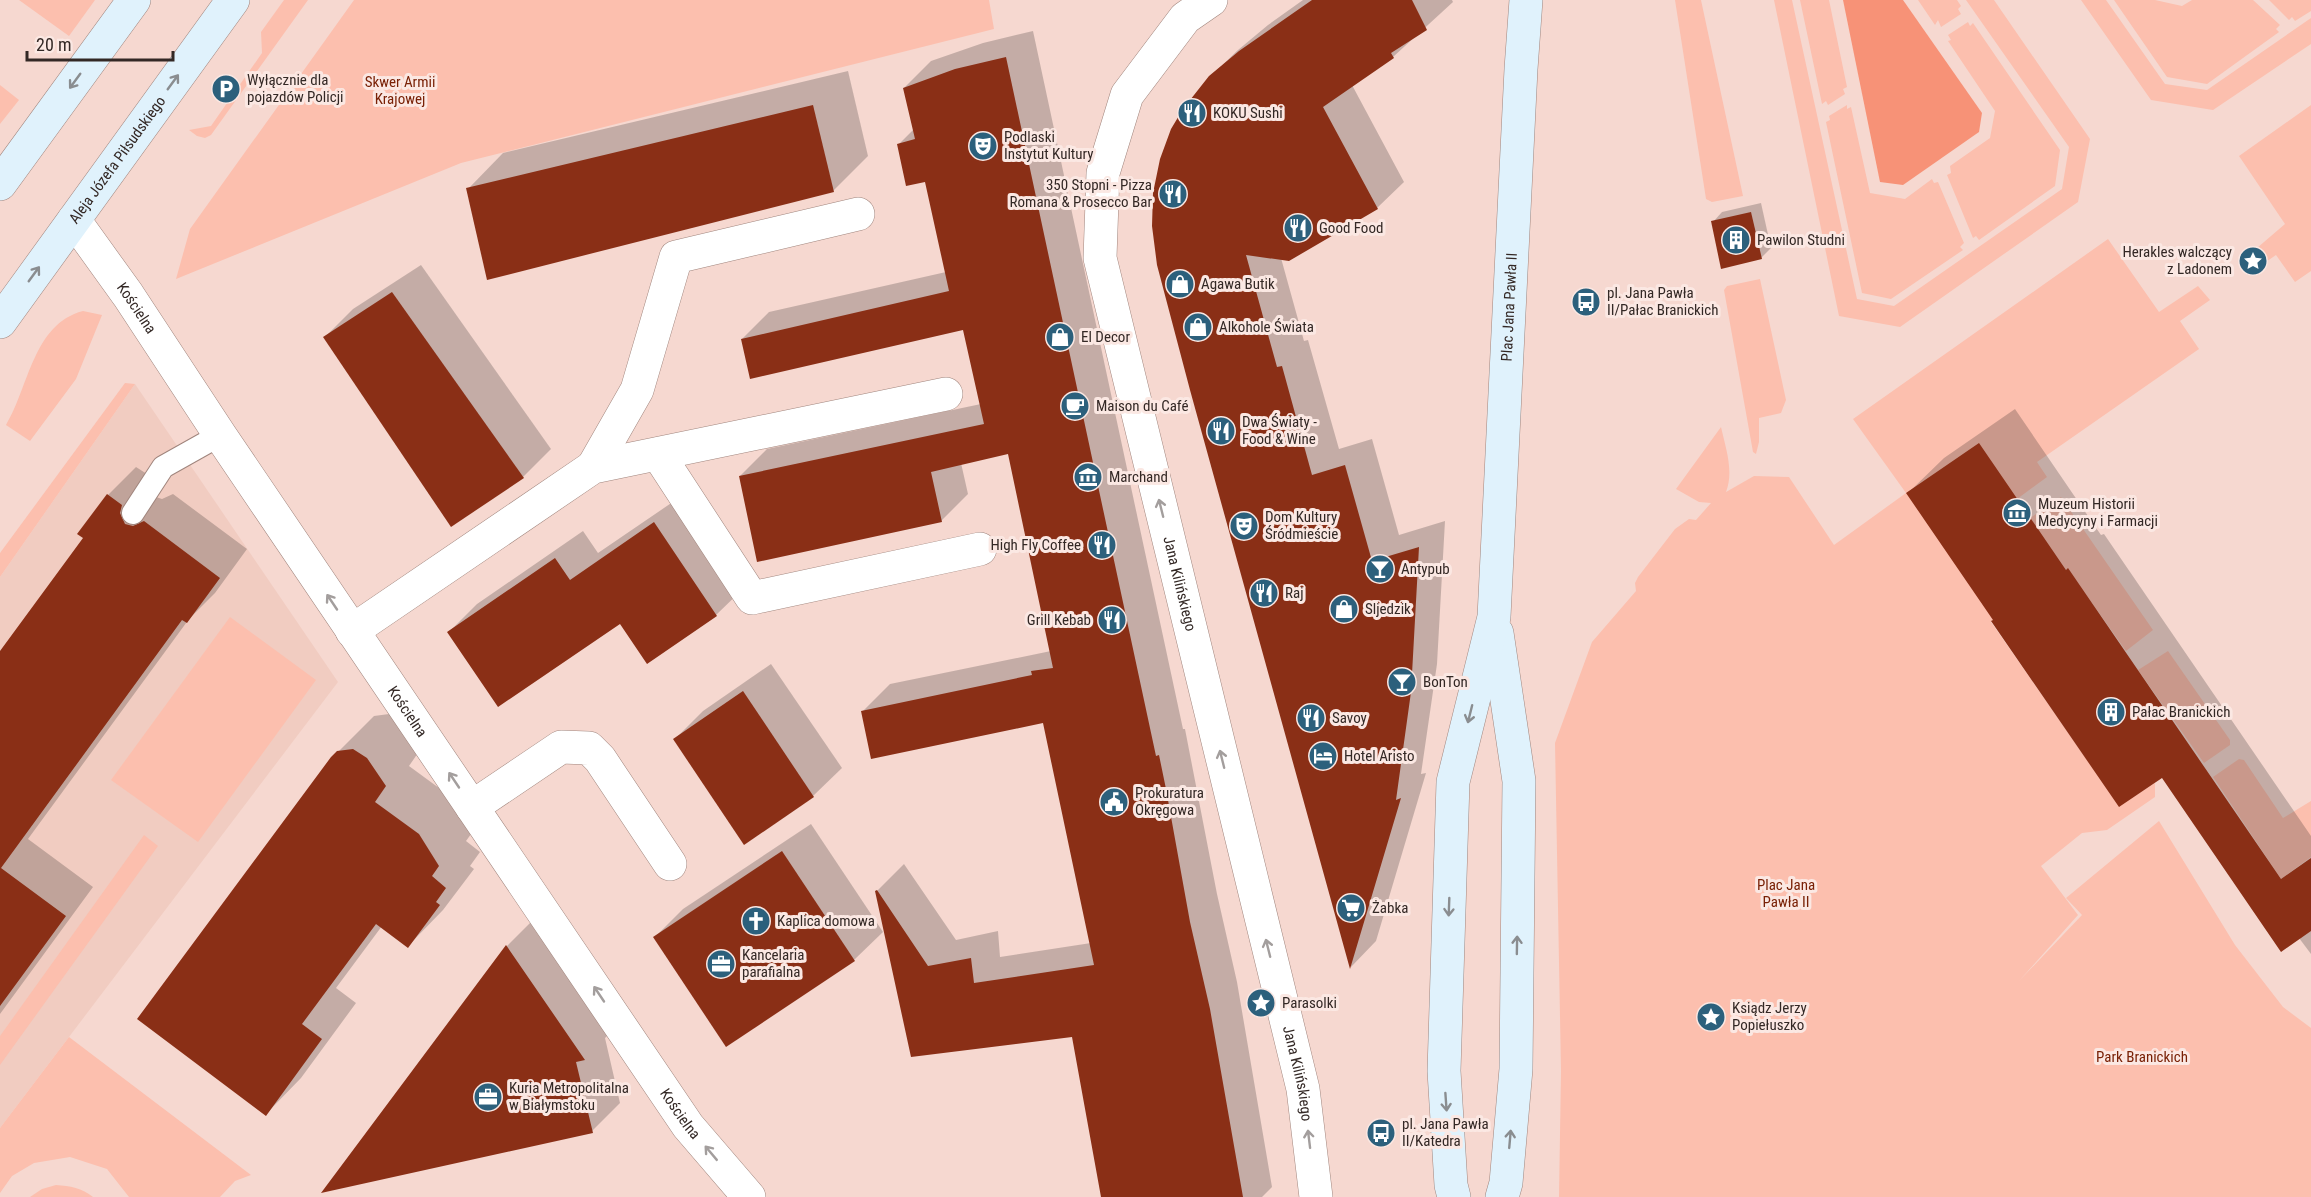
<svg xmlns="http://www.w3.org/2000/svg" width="2311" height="1197" viewBox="0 0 2311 1197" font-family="'Roboto Condensed',sans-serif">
<rect width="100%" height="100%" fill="#f6d8d0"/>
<polygon fill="#f1ccc1" points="135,384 338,682 0,1128 0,577"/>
<g fill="#fcbfae">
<polygon points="19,0 95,0 69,36"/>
<polygon points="284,0 308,0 211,135 205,138 197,136 189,130 211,126 262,53 261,32"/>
<polygon points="354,0 989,0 994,29 461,163 176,279 190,229"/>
<polygon points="1675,0 1701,0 1743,196 1712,202 1706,199"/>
<polygon points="1774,0 1792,0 1857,299 1894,306 2062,189 2069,147 1966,0 1994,0 2090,139 2078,202 1900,327 1839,316"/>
<polygon points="1800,0 1829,0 1847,87 1843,89 1845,94 1828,105 1826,101 1822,104"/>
<polygon points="1918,0 1957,0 1961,6 1958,9 1961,14 1941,27 1938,20 1935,25"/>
<polygon points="2081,0 2106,0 2165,84 2207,90 2311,18 2311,44 2213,110 2151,100"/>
<polygon points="2114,0 2155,0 2182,6 2192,0 2253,0 2280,25 2276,29 2279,32 2207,84 2167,77"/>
<polygon points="2269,0 2311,0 2311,11 2295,21 2292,17 2289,20"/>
<polygon points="1968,22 1970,26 1973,23 2060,150 2055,186 1979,240 1976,236 1973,238 1947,175 1951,173 1950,166 1990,138 1995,111 1948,41 1951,40 1948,35"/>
<polygon points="0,85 19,100 0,124"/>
<polygon points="1847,105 1847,109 1851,107 1870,193 1905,199 1932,179 1934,183 1938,182 1964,243 1960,247 1963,250 1891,299 1862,293 1826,122 1830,120 1829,116"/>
<polygon points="2311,105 2311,271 2295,282 2276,255 2257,268 2250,254 2285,224 2239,156"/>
<path d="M2108,239L2159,312L2198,286L2210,300L2180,321L2199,349L2037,462L2047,477L2017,499L1993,620L1991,622L2119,806L2155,783V797L2107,830L2082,833L2041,866L2078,915L2019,981L2082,915L2066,898L2159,821L2235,945L2283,1007L2311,1028V1197H1559L1561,1071L1555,743L1592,642L1636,591L1635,583L1638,577L1675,529L1689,519L1696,520L1711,503L1699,502L1676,489L1721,427C1726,449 1734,471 1726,492L1754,476L1789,477L1834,545L1906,493L1853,419Z"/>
<polygon points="1760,279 1786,400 1781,413 1759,418 1759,442 1756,454 1753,452 1724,290 1727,286"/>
<path d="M83,311L102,315L76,379L30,441L6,425C29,387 33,324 83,311Z"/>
<polygon points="125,383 135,384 0,577 0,553"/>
<polygon points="2061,497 2153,630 2126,651 2068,569 2066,570 2030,518"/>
<polygon points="230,617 316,680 198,842 111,780"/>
<polygon points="2168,651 2230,740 2230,745 2204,763 2138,670"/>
<polygon points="2239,759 2244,760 2283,818 2311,801 2311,857 2281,879 2213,777"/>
<polygon points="144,835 158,846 0,1065 0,1036"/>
<polygon points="69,1037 251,1175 235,1181 220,1197 129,1197 107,1169 70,1157 34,1163 12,1176 0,1193 0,1128"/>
<path d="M56,1185C70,1186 82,1188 93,1197H30L42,1189Z"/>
</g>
<polygon fill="#f79277" points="1843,0 1903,0 1982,113 1979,132 1903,185 1880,182"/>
<g fill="#0003">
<polygon points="1303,0 1452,0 1453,2 1393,57 1352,85 1404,182 1377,208 1281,258 1304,341 1308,340 1339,449 1372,439 1399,535 1445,521 1437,664 1421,774 1426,773 1376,941 1351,967 1210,77 1238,50 1268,25"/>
<polygon points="1033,31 1183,729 1185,729 1217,894 1237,982 1272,1187 1262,1197 1103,1197 1073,1035 913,1055 877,891 904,864 956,940 998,931 1000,957 1091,943 1044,721 863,711 890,684 1051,651 1009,452 961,463 968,494 941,521 740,476 767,449 981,404 964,329 742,339 769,312 946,272 926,180 899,144 914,129 904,88 931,61 983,43"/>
<polygon points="848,71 868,156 833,191 468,189 503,153"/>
<polygon points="1761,203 1771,248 1761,258 1713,222 1722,212"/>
<polygon points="421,265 551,449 523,477 325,337 353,309"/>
<polygon points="2015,409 2101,535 2104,534 2311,836 2311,954 2299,938 2162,776 1995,619 1908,493 1944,458"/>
<polygon points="136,467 150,476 153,496 162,499 173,494 247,549 215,593 189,619 28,839 93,887 0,1014 0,654 85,538 108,495"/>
<polygon points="683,495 745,587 716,615 648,662 621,622 449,632 477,604 583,531 598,553"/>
<polygon points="771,664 842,768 813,796 675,739 703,711"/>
<polygon points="389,714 402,723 420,750 409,766 454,799 474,830 466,841 480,852 470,866 474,869 443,910 408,946 382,926 336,988 356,1003 301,1078 266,1114 338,752 374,716"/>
<polygon points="811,824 883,932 854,960 655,937 683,909"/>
<polygon points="535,918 612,1031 605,1038 620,1103 592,1131 325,1191 507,946"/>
</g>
<g fill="#8a2f16">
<polygon points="1312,0 1412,0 1427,30 1391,53 1394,58 1323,107 1378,209 1289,261 1246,255 1277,367 1282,366 1312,475 1345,465 1372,561 1419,547 1411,692 1396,800 1401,798 1350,969 1190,390 1157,265 1152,226 1153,193 1160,159 1171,129 1183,109 1209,76 1239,51"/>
<polygon points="1006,57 1156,756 1159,755 1166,789 1190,922 1210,1009 1243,1197 1101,1197 1072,1037 911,1057 875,891 877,890 928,966 971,958 974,983 1094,965 1043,723 871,759 861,711 1032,675 1031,671 1053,668 1008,454 931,472 942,522 757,562 739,476 984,424 963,330 750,379 741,339 949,291 925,182 906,186 897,144 915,139 903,88 955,69"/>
<polygon points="813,105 834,192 487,280 466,188"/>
<polygon points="1751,212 1762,259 1721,269 1711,221"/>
<polygon points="392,292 524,478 451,527 323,337"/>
<polygon points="1979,443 2066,570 2068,568 2281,879 2311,858 2311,931 2281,952 2162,778 2119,807 1991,621 1993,620 1906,493"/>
<polygon points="107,494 122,505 120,513 125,524 133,526 144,521 220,578 187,623 182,620 1,868 66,916 0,1006 0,651 83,538 77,534"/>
<polygon points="654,522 717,616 647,664 620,624 498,707 447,632 555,558 570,580"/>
<polygon points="743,691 814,797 744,845 673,739"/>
<polygon points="353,749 367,758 386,786 375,802 419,834 439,866 432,876 446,888 436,902 440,905 408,948 376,924 302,1024 322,1039 266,1116 137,1019 331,757 337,751"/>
<polygon points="782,851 855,961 726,1047 653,937"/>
<polygon points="506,945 585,1060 576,1062 593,1133 321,1193"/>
</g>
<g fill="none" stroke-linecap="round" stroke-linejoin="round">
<g stroke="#a0857d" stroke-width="24">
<polyline id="lane" points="133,513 163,467 220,435"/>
</g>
<g stroke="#a0857d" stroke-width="34">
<g id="street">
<path id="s1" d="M1211,0L1185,18L1127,95L1103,173L1100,258L1303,1089L1316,1197"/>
<path id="s2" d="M74,220L128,295L220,435L688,1126L749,1197"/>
<polyline points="658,454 752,598 980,549"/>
<polyline points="593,467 637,390 676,257 858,214"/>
<polyline points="352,631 593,467 946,394"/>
<polyline points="472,807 561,747 589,748 600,759 670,864"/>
</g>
</g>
<g stroke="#a0857d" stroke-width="34">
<g id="secondary">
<polyline points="0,184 134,0"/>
<path id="s3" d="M0,322L233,0"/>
<polyline points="1497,633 1519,781 1516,1069 1506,1183 1502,1197"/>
<path id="s4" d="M1454,1197L1451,1185L1444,1071L1453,782L1494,617L1521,69L1526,0"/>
</g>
</g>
<use href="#lane" stroke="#fff" stroke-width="22"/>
<use href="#street" stroke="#fff" stroke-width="33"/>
<use href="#secondary" stroke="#e0f2fc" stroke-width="33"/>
</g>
<defs><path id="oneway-shaft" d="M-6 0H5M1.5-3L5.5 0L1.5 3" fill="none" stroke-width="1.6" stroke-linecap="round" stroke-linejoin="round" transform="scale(1.5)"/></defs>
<g stroke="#8a8d90">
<use href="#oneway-shaft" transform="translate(75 81) rotate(126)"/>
<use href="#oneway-shaft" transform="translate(173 82) rotate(-54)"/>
<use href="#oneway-shaft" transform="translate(34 274) rotate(-54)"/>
<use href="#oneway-shaft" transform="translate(1470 714) rotate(104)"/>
<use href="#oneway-shaft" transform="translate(1449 907) rotate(92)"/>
<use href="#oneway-shaft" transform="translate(1517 945) rotate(-89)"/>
<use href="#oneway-shaft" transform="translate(1446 1102) rotate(86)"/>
<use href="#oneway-shaft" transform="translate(1510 1139) rotate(-85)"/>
</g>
<g stroke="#a39e9d">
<use href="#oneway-shaft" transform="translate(1161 508) rotate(-104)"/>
<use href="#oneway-shaft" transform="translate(332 602) rotate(-124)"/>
<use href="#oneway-shaft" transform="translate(1222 759) rotate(-104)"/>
<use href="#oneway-shaft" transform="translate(454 780) rotate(-124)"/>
<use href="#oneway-shaft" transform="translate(1268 948) rotate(-104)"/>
<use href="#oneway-shaft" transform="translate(599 994) rotate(-124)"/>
<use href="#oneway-shaft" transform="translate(1309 1139) rotate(-97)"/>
<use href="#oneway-shaft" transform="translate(711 1153) rotate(-130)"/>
</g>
<defs>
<g id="parking-disc" transform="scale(1.5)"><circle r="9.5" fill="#2c607c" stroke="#fbe8e3"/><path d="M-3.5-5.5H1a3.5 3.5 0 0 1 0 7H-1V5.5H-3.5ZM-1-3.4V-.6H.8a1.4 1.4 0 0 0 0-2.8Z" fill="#fff"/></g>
<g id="restaurant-disc" transform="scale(1.5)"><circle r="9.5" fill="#2c607c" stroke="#fbe8e3"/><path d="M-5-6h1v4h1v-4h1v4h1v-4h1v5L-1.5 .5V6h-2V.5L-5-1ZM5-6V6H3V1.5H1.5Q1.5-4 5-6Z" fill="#fff"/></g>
<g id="theatre-disc" transform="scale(1.5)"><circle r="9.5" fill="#2c607c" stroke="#fbe8e3"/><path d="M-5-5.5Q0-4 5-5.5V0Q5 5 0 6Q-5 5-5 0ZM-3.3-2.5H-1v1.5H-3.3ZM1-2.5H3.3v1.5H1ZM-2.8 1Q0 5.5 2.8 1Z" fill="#fff"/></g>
<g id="building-disc" transform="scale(1.5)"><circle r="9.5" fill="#2c607c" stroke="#fbe8e3"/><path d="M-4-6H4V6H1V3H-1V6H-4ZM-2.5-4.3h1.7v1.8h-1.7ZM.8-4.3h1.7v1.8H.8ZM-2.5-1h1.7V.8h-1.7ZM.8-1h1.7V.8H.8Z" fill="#fff"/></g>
<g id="sight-disc" transform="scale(1.5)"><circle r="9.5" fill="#2c607c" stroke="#fbe8e3"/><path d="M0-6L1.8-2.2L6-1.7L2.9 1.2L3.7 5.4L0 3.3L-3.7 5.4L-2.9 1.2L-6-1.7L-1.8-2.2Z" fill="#fff"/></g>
<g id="shop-disc" transform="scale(1.5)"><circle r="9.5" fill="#2c607c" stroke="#fbe8e3"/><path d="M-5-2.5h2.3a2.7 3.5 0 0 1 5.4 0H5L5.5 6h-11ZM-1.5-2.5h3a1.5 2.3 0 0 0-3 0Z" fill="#fff"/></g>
<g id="bus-disc" transform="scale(1.5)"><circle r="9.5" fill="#2c607c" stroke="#fbe8e3"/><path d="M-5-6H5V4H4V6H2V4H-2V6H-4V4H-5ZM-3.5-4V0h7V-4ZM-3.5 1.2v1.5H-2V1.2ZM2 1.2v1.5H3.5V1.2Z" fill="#fff"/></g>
<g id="cafe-disc" transform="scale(1.5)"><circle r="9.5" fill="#2c607c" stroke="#fbe8e3"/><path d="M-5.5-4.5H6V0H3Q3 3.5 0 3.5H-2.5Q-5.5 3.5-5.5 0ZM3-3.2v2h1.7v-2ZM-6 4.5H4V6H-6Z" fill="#fff"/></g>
<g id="museum-disc" transform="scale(1.5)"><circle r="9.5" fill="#2c607c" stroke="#fbe8e3"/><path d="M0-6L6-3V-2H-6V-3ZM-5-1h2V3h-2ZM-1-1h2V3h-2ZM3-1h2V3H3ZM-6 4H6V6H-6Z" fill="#fff"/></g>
<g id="bar-disc" transform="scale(1.5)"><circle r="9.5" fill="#2c607c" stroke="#fbe8e3"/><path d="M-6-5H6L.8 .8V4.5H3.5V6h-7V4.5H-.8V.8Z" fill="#fff"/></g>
<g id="hotel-disc" transform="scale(1.5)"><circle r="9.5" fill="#2c607c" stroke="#fbe8e3"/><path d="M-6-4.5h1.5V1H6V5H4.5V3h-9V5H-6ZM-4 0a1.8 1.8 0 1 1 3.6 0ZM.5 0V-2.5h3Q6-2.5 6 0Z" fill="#fff"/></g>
<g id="civic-disc" transform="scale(1.5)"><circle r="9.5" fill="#2c607c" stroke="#fbe8e3"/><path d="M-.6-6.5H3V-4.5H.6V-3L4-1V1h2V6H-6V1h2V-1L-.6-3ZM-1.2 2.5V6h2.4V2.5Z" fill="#fff"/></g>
<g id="supermarket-disc" transform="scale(1.5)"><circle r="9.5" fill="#2c607c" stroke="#fbe8e3"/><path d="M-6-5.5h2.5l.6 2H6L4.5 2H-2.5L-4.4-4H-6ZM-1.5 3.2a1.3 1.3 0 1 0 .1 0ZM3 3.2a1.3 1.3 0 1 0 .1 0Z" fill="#fff"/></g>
<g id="church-disc" transform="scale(1.5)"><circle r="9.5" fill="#2c607c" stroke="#fbe8e3"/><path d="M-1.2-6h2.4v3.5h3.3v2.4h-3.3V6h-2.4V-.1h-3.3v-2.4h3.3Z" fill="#fff"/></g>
<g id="office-disc" transform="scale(1.5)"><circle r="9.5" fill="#2c607c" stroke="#fbe8e3"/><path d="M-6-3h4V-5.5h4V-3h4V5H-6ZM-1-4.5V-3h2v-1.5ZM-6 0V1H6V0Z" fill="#fff"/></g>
</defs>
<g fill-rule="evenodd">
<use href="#parking-disc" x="226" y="89"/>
<use href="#restaurant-disc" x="1192" y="113"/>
<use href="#theatre-disc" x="983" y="146"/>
<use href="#restaurant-disc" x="1173" y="194"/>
<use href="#restaurant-disc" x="1298" y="228"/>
<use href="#building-disc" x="1736" y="240"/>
<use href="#sight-disc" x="2253" y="261"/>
<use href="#shop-disc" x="1180" y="284"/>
<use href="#bus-disc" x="1586" y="302"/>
<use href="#shop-disc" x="1198" y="327"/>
<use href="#shop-disc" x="1060" y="337"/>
<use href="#cafe-disc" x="1075" y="406"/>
<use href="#restaurant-disc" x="1221" y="431"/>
<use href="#museum-disc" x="1088" y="477"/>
<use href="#museum-disc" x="2017" y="513"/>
<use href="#theatre-disc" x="1244" y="526"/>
<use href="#restaurant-disc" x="1102" y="545"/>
<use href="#bar-disc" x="1380" y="569"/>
<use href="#restaurant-disc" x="1264" y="593"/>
<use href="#shop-disc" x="1344" y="609"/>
<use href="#restaurant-disc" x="1112" y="620"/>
<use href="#bar-disc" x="1402" y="682"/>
<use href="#building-disc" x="2111" y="712"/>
<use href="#restaurant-disc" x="1311" y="718"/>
<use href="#hotel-disc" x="1323" y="756"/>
<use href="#civic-disc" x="1114" y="802"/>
<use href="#supermarket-disc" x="1351" y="908"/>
<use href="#church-disc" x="756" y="921"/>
<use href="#office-disc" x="721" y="964"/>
<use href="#sight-disc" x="1261" y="1003"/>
<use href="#sight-disc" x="1711" y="1017"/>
<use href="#office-disc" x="488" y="1097"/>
<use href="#bus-disc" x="1381" y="1133"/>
</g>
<g text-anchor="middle" stroke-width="6" stroke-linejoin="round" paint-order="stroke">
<g font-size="15" fill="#332825" stroke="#fbe8e3" text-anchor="start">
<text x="247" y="85">Wyłącznie dla<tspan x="247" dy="17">pojazdów Policji</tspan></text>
<text x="1213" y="118">KOKU Sushi</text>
<text x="1004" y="142">Podlaski<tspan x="1004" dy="17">Instytut Kultury</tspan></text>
<text x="1152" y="190" text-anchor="end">350 Stopni - Pizza<tspan x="1152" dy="17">Romana &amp; Prosecco Bar</tspan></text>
<text x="1319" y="233">Good Food</text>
<text x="1757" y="245">Pawilon Studni</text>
<text x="2232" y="257" text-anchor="end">Herakles walczący<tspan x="2232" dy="17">z Ladonem</tspan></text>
<text x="1201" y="289">Agawa Butik</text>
<text x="1607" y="298">pl. Jana Pawła<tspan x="1607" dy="17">II/Pałac Branickich</tspan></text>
<text x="1219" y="332">Alkohole Świata</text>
<text x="1081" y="342">El Decor</text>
<text x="1096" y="411">Maison du Café</text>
<text x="1242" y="427">Dwa Światy -<tspan x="1242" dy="17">Food &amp; Wine</tspan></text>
<text x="1109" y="482">Marchand</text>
<text x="2038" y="509">Muzeum Historii<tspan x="2038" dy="17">Medycyny i Farmacji</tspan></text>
<text x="1265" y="522">Dom Kultury<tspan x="1265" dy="17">Śródmieście</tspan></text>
<text x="1081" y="550" text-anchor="end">High Fly Coffee</text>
<text x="1401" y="574">Antypub</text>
<text x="1285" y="598">Raj</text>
<text x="1365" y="614">Sljedzik</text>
<text x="1091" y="625" text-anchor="end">Grill Kebab</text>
<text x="1423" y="687">BonTon</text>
<text x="2132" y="717">Pałac Branickich</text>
<text x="1332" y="723">Savoy</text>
<text x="1344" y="761">Hotel Aristo</text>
<text x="1135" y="798">Prokuratura<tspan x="1135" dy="17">Okręgowa</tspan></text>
<text x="1372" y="913">Żabka</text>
<text x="777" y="926">Kaplica domowa</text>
<text x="742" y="960">Kancelaria<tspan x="742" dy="17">parafialna</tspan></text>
<text x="1282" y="1008">Parasolki</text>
<text x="1732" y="1013">Ksiądz Jerzy<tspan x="1732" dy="17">Popiełuszko</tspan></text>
<text x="509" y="1093">Kuria Metropolitalna<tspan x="509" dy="17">w Białymstoku</tspan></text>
<text x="1402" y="1129">pl. Jana Pawła<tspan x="1402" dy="17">II/Katedra</tspan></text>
</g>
<g font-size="15" fill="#792106" stroke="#fbe8e3">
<text x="400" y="87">Skwer Armii<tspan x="400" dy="17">Krajowej</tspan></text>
<text x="1786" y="890">Plac Jana<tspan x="1786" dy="17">Pawła II</tspan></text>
<text x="2142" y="1062">Park Branickich</text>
</g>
<g font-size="15" fill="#332825" stroke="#fbe8e3">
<text dy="5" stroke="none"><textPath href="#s3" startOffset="200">Aleja Józefa Piłsudskiego</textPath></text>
<text dy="5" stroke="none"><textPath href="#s4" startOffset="896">Plac Jana Pawła II</textPath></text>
<text dy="5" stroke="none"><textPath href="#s2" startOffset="108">Kościelna</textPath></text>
<text dy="5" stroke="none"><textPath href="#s1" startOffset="630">Jana Kilińskiego</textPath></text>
<text dy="5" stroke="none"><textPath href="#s2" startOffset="594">Kościelna</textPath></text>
<text dy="5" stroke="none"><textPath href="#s1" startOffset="1134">Jana Kilińskiego</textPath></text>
<text dy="5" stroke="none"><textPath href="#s2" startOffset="1080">Kościelna</textPath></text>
</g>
</g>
<path d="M27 51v9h146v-9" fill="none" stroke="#332825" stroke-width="3"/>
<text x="36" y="51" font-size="18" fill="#332825" stroke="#fbe8e3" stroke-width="4.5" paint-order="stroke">20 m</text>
</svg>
